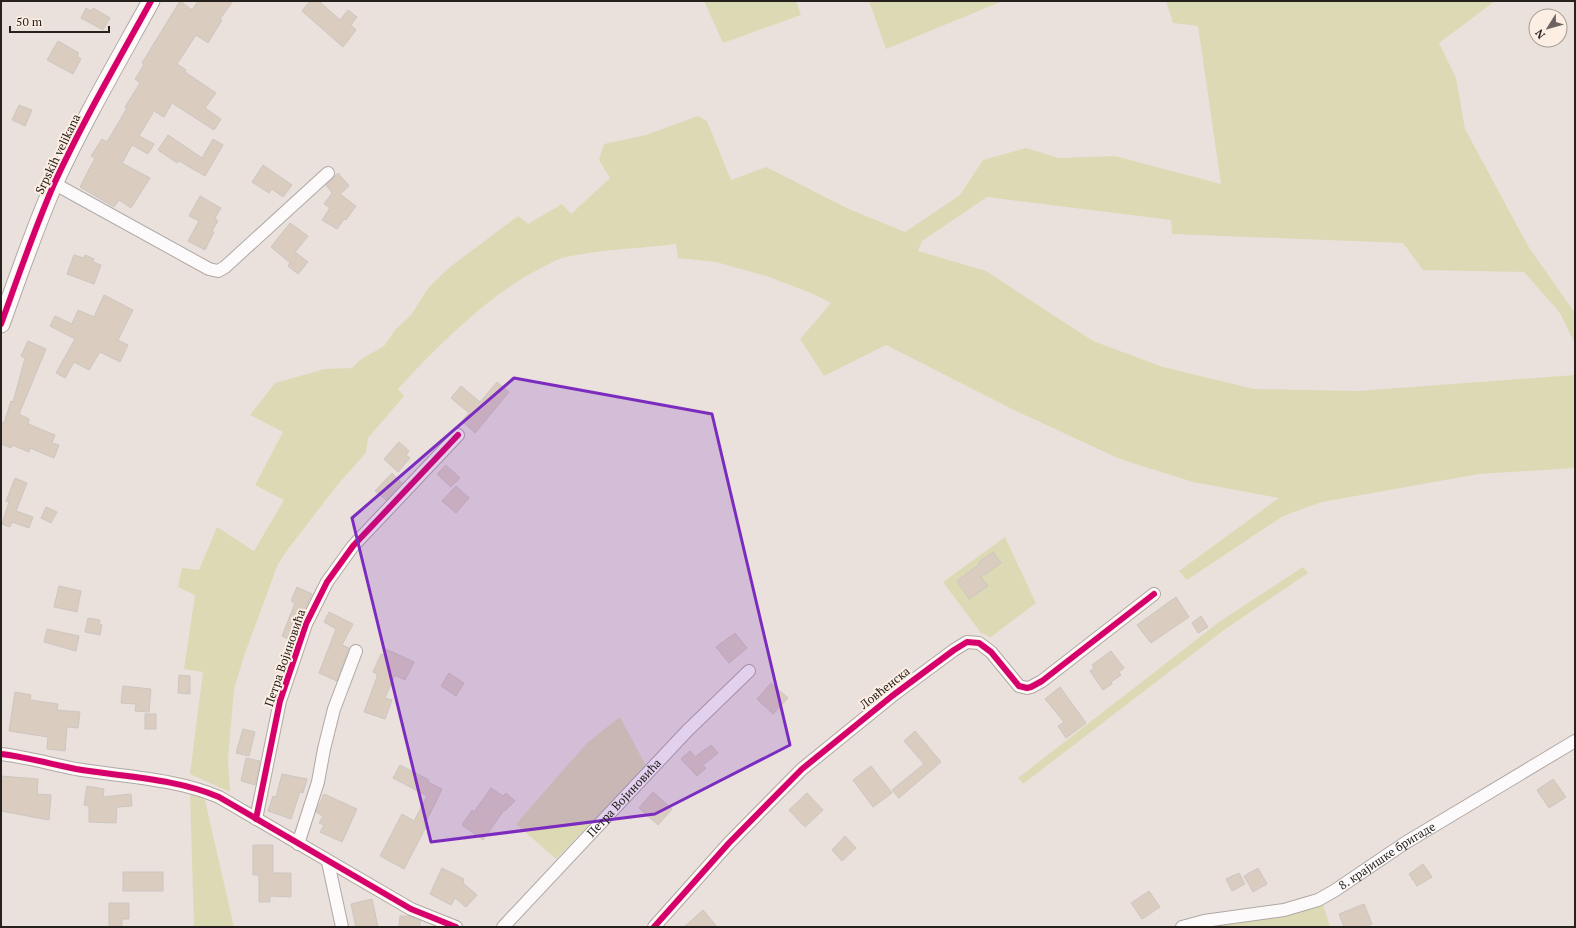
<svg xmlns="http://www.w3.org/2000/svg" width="1576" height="928" viewBox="0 0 1576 928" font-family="'PT Serif',serif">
<rect width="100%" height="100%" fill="#eae1dc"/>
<g fill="#dcdab5">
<polygon points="704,1 796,1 801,15 723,43"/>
<polygon points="869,1 1003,1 886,49"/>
<path d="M1166,1H1495L1439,43L1456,78L1465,129L1528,246L1575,313V344L1560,313L1524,272L1423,270L1403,243L1172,234L1171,220L987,197L922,241L918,251L986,271L1093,341L1163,367L1254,389L1358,391L1575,375V468L1479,474L1322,502L1283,516L1187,580L1179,571L1279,498L1193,482L1120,459L1014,410L886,345L824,376L800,339L831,303L811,293L766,276L716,262L678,258L676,244C639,249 600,249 562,258C555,260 548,265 541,268C488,295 438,346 398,389L404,396L368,438L366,453L339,483L288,549L278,564L244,656L234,689L228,760L230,792L190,774L203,672L184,669L195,595L178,587L182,568L199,570L217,527L254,551L284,500L255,485L283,432L250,415L275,383L325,369L352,368L360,360L384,346L396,329L411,315L429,287L450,267L518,216L528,224L562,204L571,214L610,178L599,160L604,144L646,135L698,116L707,121L731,180L766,167L849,209L905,232L960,195L983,160L1026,148L1059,158L1115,156L1221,184L1198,26L1173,23Z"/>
<polygon points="1005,537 1036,603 991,637 981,633 943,582"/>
<polygon points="1303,567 1308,573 1224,630 1023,784 1018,778 1219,622"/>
<polygon points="620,717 646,766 556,859 516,824 587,743"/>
<polygon points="190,793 204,796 234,927 194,927"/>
<polygon points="1323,904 1330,927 1206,927 1309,908"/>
</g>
<g fill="#dbccc0" stroke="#ccc6c1">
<polygon points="180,1 192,10 198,1 233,1 220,19 222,20 208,43 196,35 177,64 186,70 185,72 216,93 205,108 221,119 214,130 172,103 164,117 154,111 139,136 154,144 148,154 132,145 122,163 150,178 131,208 119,200 114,207 80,187 95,158 91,156 102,139 107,142 127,108 125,107 140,83 135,79 144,65 142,63"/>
<polygon points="310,1 319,1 340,20 348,10 357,17 351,25 356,30 343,47 302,11"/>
<polygon points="86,8 91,11 93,8 110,18 103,30 81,18"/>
<polygon points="58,41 79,53 77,56 81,59 73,74 47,60"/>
<polygon points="19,105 32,110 25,126 12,120"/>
<polygon points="168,135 202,158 213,139 223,145 205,176 179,161 177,163 158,150"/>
<polygon points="263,165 292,185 283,197 272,189 269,193 252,182"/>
<polygon points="338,173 349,186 340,194 356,206 346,220 344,219 337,229 322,220 330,208 324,204 332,193 326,185"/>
<polygon points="200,196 221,208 215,218 218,221 212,231 214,232 205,250 188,241 199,221 189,216"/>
<polygon points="290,223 308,236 295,252 308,262 298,274 288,266 290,263 271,247"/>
<polygon points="74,255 84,258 85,255 94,259 93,262 101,265 94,284 67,274"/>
<polygon points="104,295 133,310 118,340 128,345 120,362 100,352 89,370 74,362 65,378 56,373 75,339 50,326 55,316 72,324 78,310 94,317"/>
<polygon points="28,341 46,349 19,414 29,419 28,424 55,435 52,443 59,445 54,458 30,448 29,452 12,445 11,448 1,444 1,422 4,423 11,401 13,402 25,358 21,356"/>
<polygon points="497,382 509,392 475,433 462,421 469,413 451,398 461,386 480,402"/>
<polygon points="399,442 409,451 406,455 410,458 398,472 384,459"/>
<polygon points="446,465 460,478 451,487 437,474"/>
<polygon points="392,473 402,483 386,500 375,491"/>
<polygon points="15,478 27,483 16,511 33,517 29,528 12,522 10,527 2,524 9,502 6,501"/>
<polygon points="456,486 469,498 456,513 442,501"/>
<polygon points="46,507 57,512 51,523 41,518"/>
<polygon points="993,552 1001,563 981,577 988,586 969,599 957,581 980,564 979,562"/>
<polygon points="59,586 81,591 77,612 54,607"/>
<polygon points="297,587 312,594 299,621 292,641 282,636 295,603 291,601"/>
<polygon points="1176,597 1189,617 1151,643 1137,625"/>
<polygon points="329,612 353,624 342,645 349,648 337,681 319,673 336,629 324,622"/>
<polygon points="1201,616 1208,627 1198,633 1192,623"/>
<polygon points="88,618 100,620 99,624 102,625 100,635 85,632"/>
<polygon points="47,629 79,636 76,651 44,642"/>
<polygon points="735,633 747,648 729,663 716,647"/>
<polygon points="386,649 414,662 405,680 395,675 385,698 392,700 385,719 364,712 377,677 377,674 373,672 381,654 384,655"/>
<polygon points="1111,651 1124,668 1119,672 1121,675 1111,682 1112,684 1103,690 1090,671 1094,668 1092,665"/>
<polygon points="449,673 464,683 456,696 441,686"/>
<polygon points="179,675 190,676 190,694 178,693"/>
<polygon points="771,683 788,698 773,714 757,699"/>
<polygon points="123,686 151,689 149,712 135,711 136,704 121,703"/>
<polygon points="1060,687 1086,723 1066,738 1058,726 1064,722 1045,699"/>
<polygon points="15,692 31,695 30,700 58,704 57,710 80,712 78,728 67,727 65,751 47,749 48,737 9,731"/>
<rect x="145" y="714" width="11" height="15"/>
<polygon points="243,729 255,732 249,756 236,753"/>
<polygon points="915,731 941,762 899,798 892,790 924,764 904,741"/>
<polygon points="711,745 718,753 703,765 706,768 697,776 681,759 690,751 695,757"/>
<polygon points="246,758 260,761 255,785 241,781"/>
<polygon points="400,765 429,780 428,782 442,789 424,826 426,827 404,869 380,856 402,814 414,821 427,796 393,778"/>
<polygon points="871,766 892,793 873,807 853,780"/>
<polygon points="282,774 307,779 303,793 300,792 291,819 268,811 273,796 276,797"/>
<polygon points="1,776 38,779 37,794 51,795 49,820 1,811"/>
<polygon points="1553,779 1566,797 1549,808 1537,790"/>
<polygon points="87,786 104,789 103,797 131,794 132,806 117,807 116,823 89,822 89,806 84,805"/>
<polygon points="491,788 503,796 506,793 515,801 505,811 504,810 483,840 462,825 472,810 474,812"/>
<polygon points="653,792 672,809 658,825 639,808"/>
<polygon points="807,793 823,810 805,827 789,810"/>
<polygon points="324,794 357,809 342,842 320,832 324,825 319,823 323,816 316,812"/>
<polygon points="845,836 856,848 842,861 832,850"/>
<polygon points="253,845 273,845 273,873 291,873 291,897 270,896 270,902 259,902 259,875 253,875"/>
<polygon points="1423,864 1432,877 1417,886 1409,874"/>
<polygon points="442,868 464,879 463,883 477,895 466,907 455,898 451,905 430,894"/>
<polygon points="1258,868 1267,884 1253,892 1244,876"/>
<rect x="123" y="872" width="40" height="19"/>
<polygon points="1239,873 1245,884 1232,891 1226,879"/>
<polygon points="1149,891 1160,907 1142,919 1131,903"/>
<polygon points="372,899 378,927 356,927 351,904"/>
<polygon points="109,903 129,903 129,919 122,919 122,927 109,927"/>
<polygon points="1364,904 1372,924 1365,927 1344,927 1339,914"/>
<polygon points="703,910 717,927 684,927"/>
<polygon points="400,916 409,916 420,921 420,927 399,927"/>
</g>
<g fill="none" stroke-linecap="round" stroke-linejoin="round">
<g stroke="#afa8a4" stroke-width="14">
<g id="street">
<polyline points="55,184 209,269 218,271 225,267 328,173"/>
<path d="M1,754C26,757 51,764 76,769C123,777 174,778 219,797L411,909L456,927"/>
<polyline points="256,819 280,701 306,624 327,582 353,546 458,435"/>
<polyline points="298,844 318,782 324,749 334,709 356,651"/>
<polyline points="328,862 342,927"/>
<path id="s1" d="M503,927L687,731L749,671"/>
<polyline points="654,927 729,843 802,769 892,696 954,650 967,642 979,643 991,652 1019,686 1027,688 1031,687 1042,681 1154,594"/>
<path id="s2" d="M1182,927L1204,921L1284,910L1318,900L1334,891L1405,843L1575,741"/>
</g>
</g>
<g stroke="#afa8a4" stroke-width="19">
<path id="secondary" d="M1,324C18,277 34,230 54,184C83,121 118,61 151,1"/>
</g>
<use href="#street" stroke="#fcfafa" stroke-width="12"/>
<use href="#secondary" stroke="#fcfafa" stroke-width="17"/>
<g stroke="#fdeee3" stroke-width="8">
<g id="cycleway">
<path d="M1,324C18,277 34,230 54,184C83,121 118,61 151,1"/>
<path d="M1,754C26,757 51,764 76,769C123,777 174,778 219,797L411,909L456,927"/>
<polyline points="256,819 280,701 306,624 327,582 353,546 458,435"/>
<polyline points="654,927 729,843 802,769 892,696 954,650 967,642 979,643 991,652 1019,686 1027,688 1031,687 1042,681 1154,594"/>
</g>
</g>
<use href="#cycleway" stroke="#d6006c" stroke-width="6"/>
</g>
<path fill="#7b2cbf" fill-opacity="0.2" stroke="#7b2cbf" stroke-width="3" stroke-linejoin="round" d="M514,378L712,414L790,745L655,814L431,842L352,518Z"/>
<g text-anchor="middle" stroke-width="4" stroke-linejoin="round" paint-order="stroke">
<g font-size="12" fill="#27211d" stroke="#fdeee3">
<text transform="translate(58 154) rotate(-64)" y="4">Srpskih velikana</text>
<text transform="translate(285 658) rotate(-71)" y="4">Петра Војиновића</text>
<text transform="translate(885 688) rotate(-38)" y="4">Ловћенска</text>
<text dy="4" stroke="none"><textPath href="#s1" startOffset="177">Петра Војиновића</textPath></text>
<text dy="4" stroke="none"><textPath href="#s2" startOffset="221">8. крајишке бригаде</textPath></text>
</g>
</g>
<rect width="1576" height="928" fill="none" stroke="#27211d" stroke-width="4"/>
<g transform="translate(1548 28) rotate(233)"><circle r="19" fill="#fdeee3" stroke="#a79c94"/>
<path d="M0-3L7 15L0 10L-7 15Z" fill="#6b6460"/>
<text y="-6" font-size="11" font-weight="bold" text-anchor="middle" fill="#27211d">N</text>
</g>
<path d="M10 26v6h99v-6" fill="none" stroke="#27211d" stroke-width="2"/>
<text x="16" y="26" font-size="12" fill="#27211d" stroke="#fdeee3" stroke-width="3" paint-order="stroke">50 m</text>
</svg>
